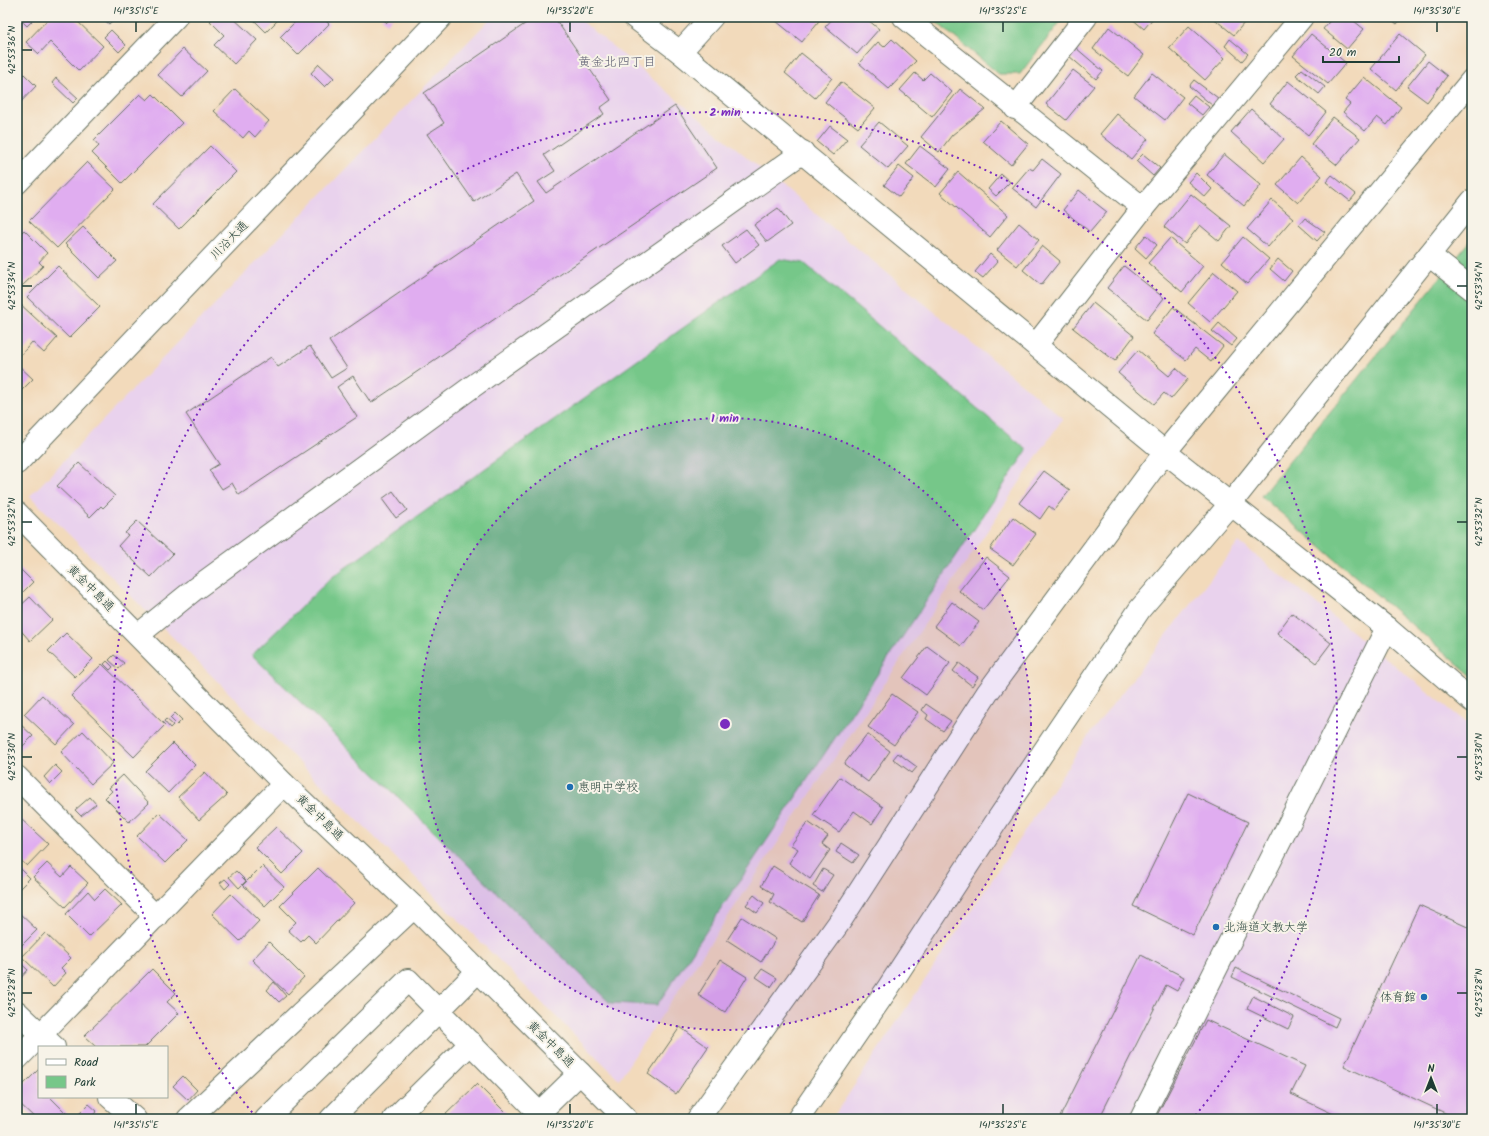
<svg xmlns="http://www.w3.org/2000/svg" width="1489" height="1136" viewBox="0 0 1489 1136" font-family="Kalam,'Klee One',sans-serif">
<rect width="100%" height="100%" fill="#f7f3e8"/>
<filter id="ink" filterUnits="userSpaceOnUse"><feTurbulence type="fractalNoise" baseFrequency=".025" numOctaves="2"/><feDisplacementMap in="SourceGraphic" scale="8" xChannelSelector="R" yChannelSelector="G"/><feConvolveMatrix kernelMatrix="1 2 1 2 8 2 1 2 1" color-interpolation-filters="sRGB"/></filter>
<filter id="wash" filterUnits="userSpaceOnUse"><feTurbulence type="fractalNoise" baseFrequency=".012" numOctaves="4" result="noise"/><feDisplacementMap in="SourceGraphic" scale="16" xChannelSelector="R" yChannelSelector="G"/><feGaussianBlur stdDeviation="0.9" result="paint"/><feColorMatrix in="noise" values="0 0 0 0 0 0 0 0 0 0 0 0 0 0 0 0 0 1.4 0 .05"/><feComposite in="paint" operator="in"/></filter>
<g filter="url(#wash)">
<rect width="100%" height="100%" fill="#f2dabb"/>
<g fill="#e9d2ed">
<polygon points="492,17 577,17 1063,418 619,1079 30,496"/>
<polygon points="1239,542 1472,727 1472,1119 832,1119 1088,736"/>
</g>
<g fill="#76c789" stroke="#4a825e">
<polygon points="930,17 1064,17 1020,74 999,74"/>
<polygon points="1472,239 1472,676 1261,496"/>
<polygon points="780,259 804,263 1027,450 657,1005 610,1003 252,655 331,578"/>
</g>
<g id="blocks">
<g fill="#e0adf0">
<polygon points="18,17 36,17 27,26"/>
<polygon points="50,17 73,17 103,46 79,71 50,42 39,54 26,42"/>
<polygon points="101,17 116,17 109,24"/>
<polygon points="132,17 144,17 138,23"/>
<polygon points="214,17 232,17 257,40 234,64 214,45 224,35 210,21"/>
<polygon points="251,17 281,17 266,32"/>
<polygon points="300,17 322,17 329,24 298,55 280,37"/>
<polygon points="381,17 393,17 387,23"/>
<polygon points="535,17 540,23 549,17 554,17 611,100 600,108 604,114 544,155 555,171 538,182 546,193 675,106 717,168 371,403 353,376 337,387 357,417 239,495 232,483 222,489 209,470 219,464 186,414 271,357 278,367 310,346 331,378 347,368 329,341 534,201 516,174 474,202 427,134 444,123 424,93"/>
<polygon points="771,17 822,17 802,42"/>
<polygon points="834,17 845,17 848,19 850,17 871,17 868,20 879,29 857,54 825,27"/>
<polygon points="1130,17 1154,17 1144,29"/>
<polygon points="1212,17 1249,17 1234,35"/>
<polygon points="1333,17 1356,17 1354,21 1364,29 1347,49 1323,29"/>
<polygon points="1388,17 1403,17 1397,24"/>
<polygon points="1189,26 1225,58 1205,80 1169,48"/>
<polygon points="1109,27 1144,55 1128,76 1093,49"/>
<polygon points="111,30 126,45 119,52 104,37"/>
<polygon points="1311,34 1346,63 1328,84 1293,56"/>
<polygon points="1400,34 1425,55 1396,90 1371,69"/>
<polygon points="892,39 916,61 889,89 859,63 878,42 884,47"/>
<polygon points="1230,39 1248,54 1242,61 1225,46"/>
<polygon points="1076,48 1103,71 1096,79 1069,56"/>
<polygon points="183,49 207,71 182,97 158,75"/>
<polygon points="801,53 832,78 815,98 785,73"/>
<polygon points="1428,61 1447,76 1427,102 1407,87"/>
<polygon points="319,64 334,78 325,87 311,73"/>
<polygon points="17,67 36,86 17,106"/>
<polygon points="1302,69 1325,87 1319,94 1296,75"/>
<polygon points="1073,70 1094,86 1066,120 1046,104"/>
<polygon points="915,73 923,80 930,73 952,92 932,117 900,90"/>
<polygon points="1152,73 1183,97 1165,120 1134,96"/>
<polygon points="1364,77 1401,107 1387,125 1377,117 1365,131 1343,112 1350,104 1345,100"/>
<polygon points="56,78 78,98 73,103 52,83"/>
<polygon points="1194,80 1218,98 1213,106 1189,86"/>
<polygon points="1288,81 1326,112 1308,135 1270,104"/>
<polygon points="841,82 875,108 858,128 825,102"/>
<polygon points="235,89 269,121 255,137 249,131 243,138 214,111"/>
<polygon points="960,89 985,109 952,135 939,152 921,137"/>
<polygon points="140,94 147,100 153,94 182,123 122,183 92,153 99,146 94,140"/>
<polygon points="1194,95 1209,107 1202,115 1187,103"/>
<polygon points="1251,109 1284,139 1264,162 1231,132"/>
<polygon points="1117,114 1148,139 1131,159 1100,134"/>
<polygon points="1333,117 1360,138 1337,165 1311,144"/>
<polygon points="1001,121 1028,144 1011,165 983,141"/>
<polygon points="879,122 908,146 888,169 859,145"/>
<polygon points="830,126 847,139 833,155 817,142"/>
<polygon points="210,146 236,172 179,229 153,204"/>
<polygon points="920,146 950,169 936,187 906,164"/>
<polygon points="1143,154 1160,168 1153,176 1136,161"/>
<polygon points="1224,154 1261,185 1244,206 1207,175"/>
<polygon points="1301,157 1322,176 1298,203 1277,185"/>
<polygon points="1042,159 1061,174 1036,207 1012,188 1029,168 1033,170"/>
<polygon points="87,162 115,189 57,248 29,221"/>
<polygon points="899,166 914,178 899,197 884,185"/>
<polygon points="958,172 1008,215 990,237 940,193"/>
<polygon points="1196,173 1212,189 1205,197 1188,182"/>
<polygon points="1001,174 1010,182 996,196 988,189"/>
<polygon points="1332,175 1356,194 1350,201 1326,182"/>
<polygon points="1079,190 1107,212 1090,232 1063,210"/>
<polygon points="1191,194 1231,226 1219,241 1200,225 1185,244 1164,227"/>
<polygon points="1272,200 1293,218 1268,247 1247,229"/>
<polygon points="778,208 791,225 767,242 754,225"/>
<polygon points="1305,218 1325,232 1317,241 1299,225"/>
<polygon points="1019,223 1039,240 1017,266 997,250"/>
<polygon points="83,227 117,261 99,278 65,244"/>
<polygon points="746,229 759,245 735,263 722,246"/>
<polygon points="24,230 47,253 39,262 43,266 21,287 17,283 17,237"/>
<polygon points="1146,235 1157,245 1146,258 1135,248"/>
<polygon points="1243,237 1269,259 1247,284 1222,262"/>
<polygon points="1170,238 1203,266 1182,292 1148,263"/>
<polygon points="1042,246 1060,261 1041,285 1023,270"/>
<polygon points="990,254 998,261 983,278 975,272"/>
<polygon points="1278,259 1292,271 1284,281 1270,269"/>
<polygon points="58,266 100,307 69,338 27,297"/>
<polygon points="1124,266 1164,298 1147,320 1107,288"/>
<polygon points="1214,272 1237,291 1210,322 1188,303"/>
<polygon points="19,303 57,338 44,353 32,342 20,356 17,353 17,305"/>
<polygon points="1093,303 1134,336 1115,361 1073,328"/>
<polygon points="1173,307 1223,346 1211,362 1195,349 1186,360 1152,334"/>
<polygon points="1219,323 1237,339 1231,346 1212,331"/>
<polygon points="1138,350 1169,376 1176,368 1188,379 1171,399 1164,393 1154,404 1118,373"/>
<polygon points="17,364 33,379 17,395"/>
<polygon points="79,463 115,496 103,508 101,506 90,517 57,486"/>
<polygon points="1044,471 1070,490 1054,510 1049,506 1040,519 1019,503"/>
<polygon points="393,491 407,510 396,518 382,499"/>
<polygon points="1013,517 1036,534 1013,565 990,549"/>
<polygon points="137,521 173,554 151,577 118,546 128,535 125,533"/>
<polygon points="986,557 1010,576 983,610 959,591"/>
<polygon points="17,566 33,582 17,598"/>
<polygon points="30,597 52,620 30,641 17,626 17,609"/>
<polygon points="952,602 979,622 961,646 934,626"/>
<polygon points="1292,613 1331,643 1316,663 1277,633"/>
<polygon points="66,633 93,659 75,677 48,651"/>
<polygon points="927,646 950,663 926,695 903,678"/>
<polygon points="114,655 124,663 119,669 109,660"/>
<polygon points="107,661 113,667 110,670 104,664"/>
<polygon points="959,663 978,677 972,686 953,671"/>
<polygon points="102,664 165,725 134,757 71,696"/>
<polygon points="17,666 22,672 17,677"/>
<polygon points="892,694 918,712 894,745 868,727"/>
<polygon points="42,695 74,725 56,744 24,714"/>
<polygon points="926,704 951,721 943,731 926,719 928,715 922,710"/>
<polygon points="175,713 182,720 177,725 170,718"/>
<polygon points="166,719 173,725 170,728 164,721"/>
<polygon points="20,724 33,736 17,752 17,727"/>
<polygon points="83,731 113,763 91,784 61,752"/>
<polygon points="867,734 890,751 868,782 844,764"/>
<polygon points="173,743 195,765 168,793 145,771"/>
<polygon points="898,753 917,767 912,773 893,759"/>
<polygon points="55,765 62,772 50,784 44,777"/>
<polygon points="205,772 227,795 199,820 178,797"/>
<polygon points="123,775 149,803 129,822 105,798 112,791 109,788"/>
<polygon points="840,777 883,807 872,824 854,811 839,832 813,815"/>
<polygon points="1188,793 1248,822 1193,935 1133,906"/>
<polygon points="90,797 96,804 81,816 75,810"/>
<polygon points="159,813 188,840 165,863 137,836"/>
<polygon points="21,819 48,844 27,866 17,857 17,823"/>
<polygon points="808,822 828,836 822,844 830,850 810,879 789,863 798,849 791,845"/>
<polygon points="276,827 303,853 282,874 255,847"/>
<polygon points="841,843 859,855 853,863 836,852"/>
<polygon points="47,863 62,877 71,867 88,883 65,907 33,877"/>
<polygon points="262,866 284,887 265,906 243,885"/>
<polygon points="773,866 819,895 802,922 770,902 774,894 761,886"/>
<polygon points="20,868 30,878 17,891 17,871"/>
<polygon points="318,868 354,903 316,943 308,935 301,942 288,930 296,922 280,906"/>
<polygon points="823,869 833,875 822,892 813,886"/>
<polygon points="236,871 246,881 239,888 229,877"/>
<polygon points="225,879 230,884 225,889 220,883"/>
<polygon points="105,889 122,905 89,937 66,914 88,891 95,899"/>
<polygon points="231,894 259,921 240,941 212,914"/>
<polygon points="754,895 764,903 757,913 746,905"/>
<polygon points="1419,905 1472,929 1472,1119 1458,1119 1344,1066"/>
<polygon points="17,911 37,930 17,950"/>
<polygon points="742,917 776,939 761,962 727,940"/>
<polygon points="45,933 71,958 61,968 66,973 53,987 22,957"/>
<polygon points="269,942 304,977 288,994 252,960"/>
<polygon points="1141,955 1184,977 1177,991 1166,985 1099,1119 1059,1119"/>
<polygon points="17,960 28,970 17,982"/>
<polygon points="720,960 747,977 725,1012 698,995"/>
<polygon points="1236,968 1339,1018 1335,1027 1232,977"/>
<polygon points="152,969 176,993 167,1002 179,1013 145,1047 96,1047 84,1036"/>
<polygon points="762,969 777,978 771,987 756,977"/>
<polygon points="274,982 286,996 279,1002 267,990"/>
<polygon points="1253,996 1294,1017 1288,1029 1247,1009"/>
<polygon points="1206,1020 1305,1066 1291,1094 1344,1119 1155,1119"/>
<polygon points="680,1027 708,1047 676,1094 648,1074"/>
<polygon points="39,1069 39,1097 50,1097 71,1118 70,1119 36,1119 17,1101 17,1091"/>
<polygon points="183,1076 197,1090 188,1100 173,1086"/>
<polygon points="477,1084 512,1119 441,1119"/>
<polygon points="89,1104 97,1111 89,1119 74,1119"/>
</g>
</g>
</g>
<g filter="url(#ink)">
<use href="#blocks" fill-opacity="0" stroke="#697463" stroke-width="1"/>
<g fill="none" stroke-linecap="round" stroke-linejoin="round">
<g stroke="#697463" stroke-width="24">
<g id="minor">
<polyline points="634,17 680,52 1165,452 1387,628 1472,701"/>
<polyline points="904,17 1143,208"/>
<polyline points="680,52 712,17"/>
<polyline points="1015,108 1086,17"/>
<polyline points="17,183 176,17"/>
<polyline points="1429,255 1472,289"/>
<polyline points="1036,345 1143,208 1302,17"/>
<polyline points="17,463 441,17"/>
<polyline points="17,513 284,784 414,907 626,1119"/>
<polyline points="138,635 195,589 469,389 803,152"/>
<polyline points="17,777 156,917"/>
<polyline points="17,1012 54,1047"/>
<polyline points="17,1059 284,784"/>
<polyline points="110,1097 135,1119"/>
<polyline points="188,1119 414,907"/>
<polyline points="266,1119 408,980 539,1113 580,1073"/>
<polyline points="331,1119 478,971"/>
<polyline points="394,1119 471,1043"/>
<polyline points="698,1119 841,920 988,692 1165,452 1472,80"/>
<polyline points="798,1119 888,988 998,819 1140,609 1231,503 1472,201"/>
<polyline points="1141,1119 1387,628"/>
</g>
</g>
<use href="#minor" stroke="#fff" stroke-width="22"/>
</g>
</g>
<path fill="none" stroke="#1f3d34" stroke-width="1.5" d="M136,22V32M570,22V32M1003,22V32M1437,22V32M22,50H32M22,286H32M1457,286H1467M22,522H32M1457,522H1467M22,757H32M1457,757H1467M22,993H32M1457,993H1467M136,1104V1114M570,1104V1114M1003,1104V1114M1437,1104V1114"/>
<circle cx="725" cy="724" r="306" fill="#7b2cbf" fill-opacity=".12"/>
<g fill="none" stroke="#7b2cbf" stroke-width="2" stroke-dasharray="2 4">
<circle cx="725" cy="724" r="306"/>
<path d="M256 1117A612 612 0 1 1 1194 1117"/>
</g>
<g fill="#1f6fb2" stroke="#f7f3e8" stroke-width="1.5">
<circle cx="570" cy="787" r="4"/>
<circle cx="1216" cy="927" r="4"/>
<circle cx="1424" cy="997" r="4"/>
</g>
<g text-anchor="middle" stroke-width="4" stroke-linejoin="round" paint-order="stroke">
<g font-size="12" fill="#1f3d34" stroke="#f7f3e8">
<text transform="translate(229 240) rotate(-46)" y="4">川沿大通</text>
<text transform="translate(91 588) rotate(45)" y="4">黄金中島通</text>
<text transform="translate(320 817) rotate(44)" y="4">黄金中島通</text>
<text transform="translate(551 1044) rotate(45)" y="4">黄金中島通</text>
</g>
<g font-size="12" fill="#1f3d34" stroke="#f7f3e8" text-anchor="start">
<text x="578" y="791">恵明中学校</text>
<text x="1224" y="931">北海道文教大学</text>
<text x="1416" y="1001" text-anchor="end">体育館</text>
</g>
<g font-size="13" fill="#636476" stroke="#f7f3e8">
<text x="617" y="66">黄金北四丁目</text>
</g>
</g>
<circle cx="725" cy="724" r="6" fill="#7b2cbf" stroke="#f7f3e8" stroke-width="2"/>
<g font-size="12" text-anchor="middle" font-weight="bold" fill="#7b2cbf" stroke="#f7f3e8" stroke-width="4" stroke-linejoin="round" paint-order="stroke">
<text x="725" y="116">2 min</text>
<text x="725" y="422">1 min</text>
</g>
<rect width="1489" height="1136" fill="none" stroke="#f7f3e8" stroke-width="44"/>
<rect x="38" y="1046" width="130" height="52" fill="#f7f3e8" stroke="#a1aaa0"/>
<rect x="46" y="1059" width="20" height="6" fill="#ffffff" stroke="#a1aaa0"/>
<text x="74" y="1066" font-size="12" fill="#1f3d34">Road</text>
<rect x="46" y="1076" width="20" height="12" fill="#76c789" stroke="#a1aaa0"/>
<text x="74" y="1086" font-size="12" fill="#1f3d34">Park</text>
<g transform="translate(1431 1078)" stroke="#f7f3e8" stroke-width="3" paint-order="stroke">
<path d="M0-3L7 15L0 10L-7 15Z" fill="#1f3d34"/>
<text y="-6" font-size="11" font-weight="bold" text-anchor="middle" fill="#1f3d34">N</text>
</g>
<path d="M1323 56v6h76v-6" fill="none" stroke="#1f3d34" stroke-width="2"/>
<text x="1329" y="56" font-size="12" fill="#1f3d34" stroke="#f7f3e8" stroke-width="3" paint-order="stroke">20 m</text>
<rect x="22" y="22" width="1445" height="1092" fill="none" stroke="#1f3d34" stroke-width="1.5"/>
<g font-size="10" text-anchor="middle" fill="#1f3d34">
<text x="136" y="14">141°35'15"E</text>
<text x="570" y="14">141°35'20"E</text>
<text x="1003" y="14">141°35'25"E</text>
<text x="1437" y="14">141°35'30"E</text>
<text transform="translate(11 50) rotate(-90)" y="4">42°53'36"N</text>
<text transform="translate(11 286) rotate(-90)" y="4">42°53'34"N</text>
<text transform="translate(1478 286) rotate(-90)" y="4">42°53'34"N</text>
<text transform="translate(11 522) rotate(-90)" y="4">42°53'32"N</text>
<text transform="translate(1478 522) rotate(-90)" y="4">42°53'32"N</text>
<text transform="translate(11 757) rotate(-90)" y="4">42°53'30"N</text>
<text transform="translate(1478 757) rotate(-90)" y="4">42°53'30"N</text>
<text transform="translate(11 993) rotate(-90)" y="4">42°53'28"N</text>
<text transform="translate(1478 993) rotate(-90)" y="4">42°53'28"N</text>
<text x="136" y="1128">141°35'15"E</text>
<text x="570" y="1128">141°35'20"E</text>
<text x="1003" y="1128">141°35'25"E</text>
<text x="1437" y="1128">141°35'30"E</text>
</g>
</svg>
